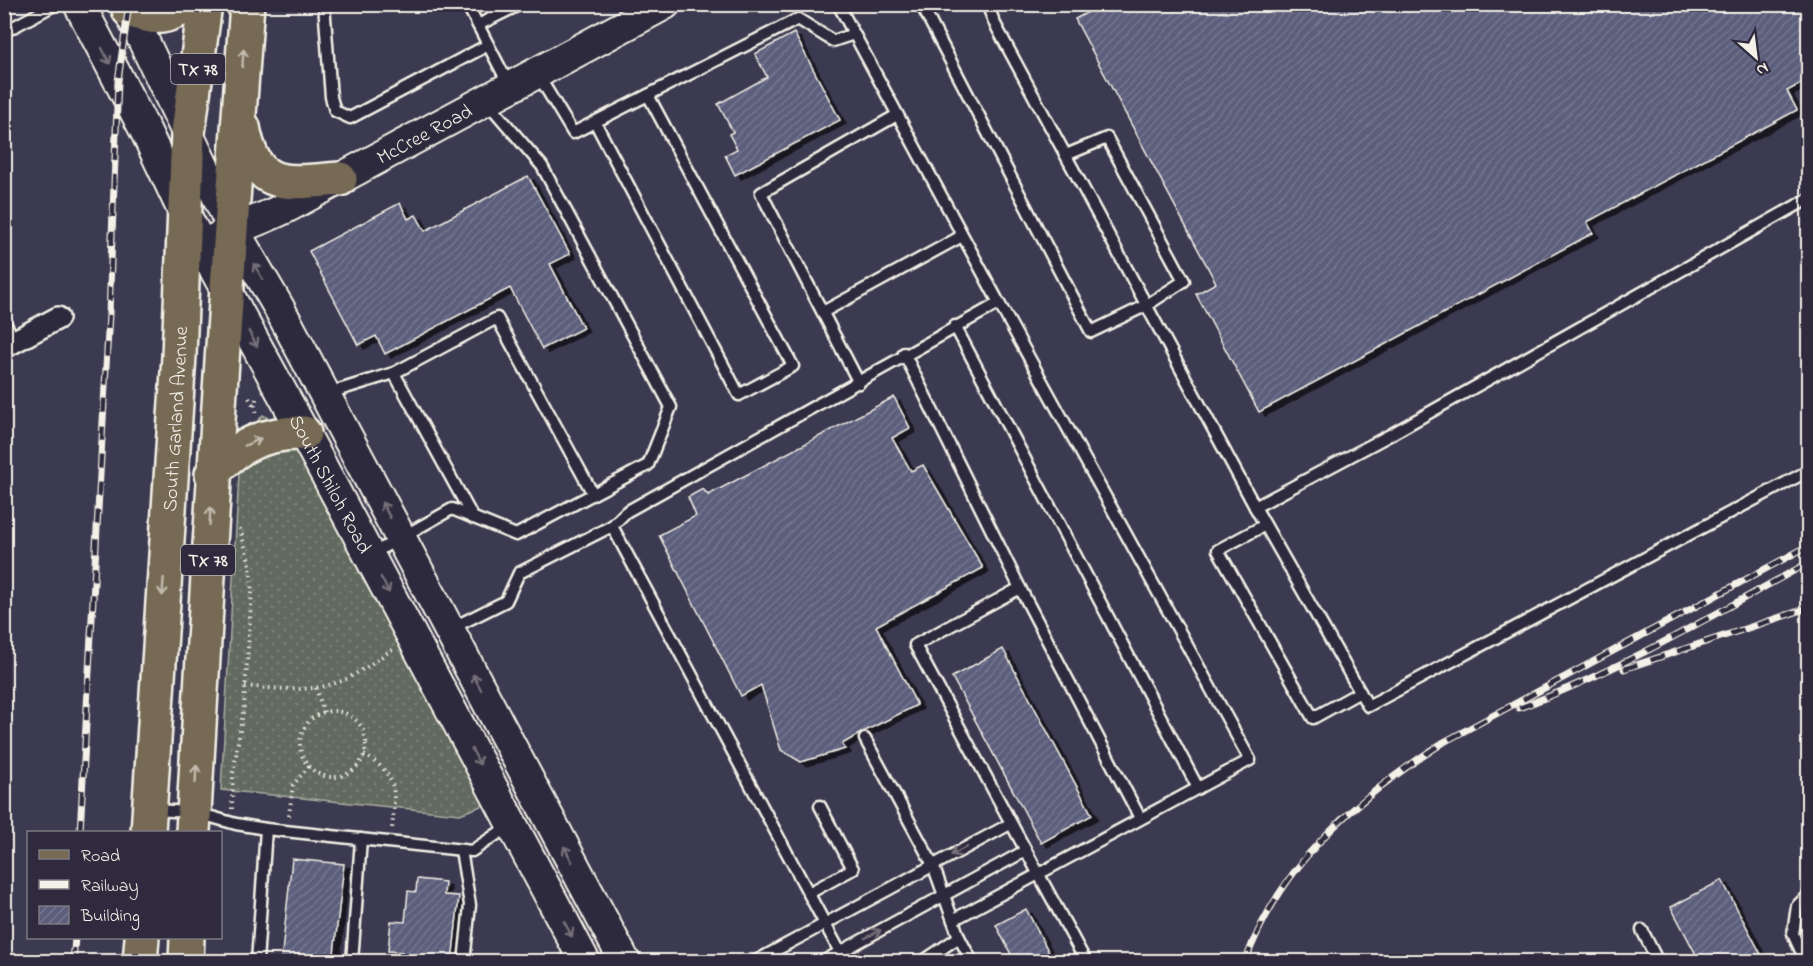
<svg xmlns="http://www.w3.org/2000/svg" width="1813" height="966" viewBox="0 0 1813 966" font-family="'Indie Flower',sans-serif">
<defs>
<pattern id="grass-dots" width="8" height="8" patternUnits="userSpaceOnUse" patternTransform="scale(1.5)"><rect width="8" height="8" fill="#626b5f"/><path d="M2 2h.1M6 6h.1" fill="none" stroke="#798176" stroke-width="1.8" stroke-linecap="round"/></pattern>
<pattern id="building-hatch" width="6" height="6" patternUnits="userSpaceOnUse" patternTransform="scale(1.5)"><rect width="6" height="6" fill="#5c5e7c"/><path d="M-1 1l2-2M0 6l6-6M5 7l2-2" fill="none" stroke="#74768f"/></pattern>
<filter id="shadow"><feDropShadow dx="6" dy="4" stdDeviation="0" flood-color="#0009"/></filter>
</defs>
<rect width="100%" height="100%" fill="#3c3a50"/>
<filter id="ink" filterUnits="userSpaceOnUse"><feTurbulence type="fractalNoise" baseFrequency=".0167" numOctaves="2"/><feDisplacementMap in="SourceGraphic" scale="12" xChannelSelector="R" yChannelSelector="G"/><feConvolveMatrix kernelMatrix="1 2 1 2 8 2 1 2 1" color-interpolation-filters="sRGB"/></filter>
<g filter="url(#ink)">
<polygon fill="url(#grass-dots)" stroke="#abaea4" stroke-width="1.5" points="263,415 295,435 489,803 460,814 221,790 241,440"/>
<g fill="url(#building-hatch)" stroke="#f4f1e8" stroke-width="1.5" filter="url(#shadow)">
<polygon points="1103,4 1809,4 1809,79 1787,91 1797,110 1587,222 1593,233 1259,412 1196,294 1216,283 1075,19"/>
<polygon points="794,33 840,120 735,175 725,155 737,149 729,134 733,132 718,104 767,77 755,54"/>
<polygon points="528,176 570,254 550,264 583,328 542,349 510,288 385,354 376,336 358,345 309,251 400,203 408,219 416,215 425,231"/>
<polygon points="894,397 910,428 892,438 911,471 923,465 983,568 876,626 917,705 861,733 842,744 845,749 801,762 781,750 761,685 741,696 659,535 696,516 688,497 703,489 708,495"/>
<polygon points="1003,649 1092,815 1041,843 952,677"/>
<polygon points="292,859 344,864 333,962 281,962"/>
<polygon points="417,879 445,882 444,895 459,896 452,962 401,962 402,952 388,951 391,921 405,922 408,891 416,892"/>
<polygon points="1722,880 1765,962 1700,962 1671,907"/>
<polygon points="1026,909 1054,962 1015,962 996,925"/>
</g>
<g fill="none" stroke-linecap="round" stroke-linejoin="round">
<g stroke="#f4f1e8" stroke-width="15">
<g id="lane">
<polyline points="324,4 331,97 335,111 350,118 488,45"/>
<polyline points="467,4 510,87"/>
<polyline points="921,4 1091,332 1147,305 1184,281 1107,138 1066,155"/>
<polyline points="987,4 995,24 1255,507 1388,436 1808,199"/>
<polyline points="478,25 521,4"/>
<polyline points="4,32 56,4"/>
<polyline points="538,75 573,133 798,19 833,41 854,34"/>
<polyline points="595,122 739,395 793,366 648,95"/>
<polyline points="823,312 962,236"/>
<polyline points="4,321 15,341"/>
<polyline points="955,326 1198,788"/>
<polyline points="904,353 1020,588 915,645 1086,962"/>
<polyline points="859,383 761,193 897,115"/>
<polyline points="326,394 394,373"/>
<polyline points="1255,507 1368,706 1808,471"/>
<polyline points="473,518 394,373 497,318 593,494"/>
<polyline points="1265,525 1218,550 1313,718 1360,692"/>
<polyline points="612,526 626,512 999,303 838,4"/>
<polyline points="370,555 452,509 516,535 648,465 671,407 542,166 488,103"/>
<polyline points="1020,588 1140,818"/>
<polyline points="450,629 506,601 519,573 612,526 840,952"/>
<polyline points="865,739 933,865 959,937 922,962"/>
<polyline points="151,810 194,812 236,824 266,829 472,851 509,826"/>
<polyline points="461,850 470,905 464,962"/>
<polyline points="809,893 853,869 820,806"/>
<polyline points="953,920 1250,760 999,303"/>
<polyline points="1642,930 1658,962"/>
<polyline points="959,937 972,962"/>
<polyline points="257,962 266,829"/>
<polyline points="352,962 361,839"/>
<polyline points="754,962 1010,824"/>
<polyline points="822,962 1025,851"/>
<polyline points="1806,962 1793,934 1797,906 1808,895"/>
</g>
</g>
<g stroke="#f4f1e8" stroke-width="26">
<polyline id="street" points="4,347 58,318"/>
</g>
<g stroke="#f4f1e8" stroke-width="34">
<g id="secondary">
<path id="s1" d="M79,4L146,132L184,213L304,433L585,962"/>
<polyline points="126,4 233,229 278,306 625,962"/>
<path id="s2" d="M217,238C241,225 267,218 291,205L665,4"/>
</g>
</g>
<g stroke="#f4f1e8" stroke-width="38">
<g id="primary">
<path d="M129,10C153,18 160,20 183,8L184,4"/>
<path d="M243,127C255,192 285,183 340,179"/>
<path d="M212,474C237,445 266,432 304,433"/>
<path id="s3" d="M148,832L179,356L188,133L205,4"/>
<path d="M193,832C208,556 227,280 247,4"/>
<polyline points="140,962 142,938"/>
<polyline points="186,962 187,938"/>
</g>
</g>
<g stroke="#f4f1e8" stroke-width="4" stroke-dasharray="1.5 4.5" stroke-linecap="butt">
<polyline points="249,398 254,406"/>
<polyline points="256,399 255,406 257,415"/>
<path d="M245,686C280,689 318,694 350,677C365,669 379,658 393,649"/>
<polyline points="316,688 324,713"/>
<circle cx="333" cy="744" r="33"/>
<path d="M364,755C400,775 395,793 392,830"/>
<polyline points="232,809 233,774 244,706 252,591 250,565 239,525"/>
<polyline points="289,816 293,785 309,766"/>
</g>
<use href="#lane" stroke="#2f2a3d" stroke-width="10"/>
<use href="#street" stroke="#2f2a3d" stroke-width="21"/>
<use href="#secondary" stroke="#2f2a3d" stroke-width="30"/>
<use href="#primary" stroke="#766a55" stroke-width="33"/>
<g stroke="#f4f1e8" stroke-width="7">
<g id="rail">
<polyline points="1624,669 1808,608"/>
<path d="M1519,708C1620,671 1714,614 1808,563"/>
<polyline points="80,832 109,314 118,81 129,4"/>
<polyline points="73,962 75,938"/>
<path d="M1245,962C1283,860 1356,799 1444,742L1808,546"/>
</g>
</g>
<use href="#rail" stroke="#2f2a3d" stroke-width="4.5" stroke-dasharray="14" stroke-linecap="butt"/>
</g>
<defs><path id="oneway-shaft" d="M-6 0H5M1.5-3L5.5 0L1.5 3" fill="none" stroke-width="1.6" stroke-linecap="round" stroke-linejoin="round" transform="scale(1.5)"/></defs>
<g stroke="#747079">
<use href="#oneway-shaft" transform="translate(106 56) rotate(63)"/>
<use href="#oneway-shaft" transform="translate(258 271) rotate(-120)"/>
<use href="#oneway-shaft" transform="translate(253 339) rotate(61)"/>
<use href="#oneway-shaft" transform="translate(386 510) rotate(-118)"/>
<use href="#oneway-shaft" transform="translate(385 585) rotate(62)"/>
<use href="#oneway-shaft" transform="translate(477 682) rotate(-118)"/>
<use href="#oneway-shaft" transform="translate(476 757) rotate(62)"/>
<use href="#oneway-shaft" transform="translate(959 851) rotate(152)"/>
<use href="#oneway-shaft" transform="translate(568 854) rotate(-118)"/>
<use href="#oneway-shaft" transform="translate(568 929) rotate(62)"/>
<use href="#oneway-shaft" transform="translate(873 934) rotate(-28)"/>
</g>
<g stroke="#c2bbad">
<use href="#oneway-shaft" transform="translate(243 58) rotate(-86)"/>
<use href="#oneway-shaft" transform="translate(253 442) rotate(-24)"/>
<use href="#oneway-shaft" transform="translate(210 516) rotate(-87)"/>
<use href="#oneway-shaft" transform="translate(163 587) rotate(94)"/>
<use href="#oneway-shaft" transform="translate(196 774) rotate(-87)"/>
</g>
</g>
<g text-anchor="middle" stroke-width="5" stroke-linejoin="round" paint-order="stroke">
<g fill="#2f2a3d" stroke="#b9b5b5" stroke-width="1.5">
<rect x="171" y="54" width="54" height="30" rx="4.5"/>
<rect x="181" y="545" width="54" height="30" rx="4.5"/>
</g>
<g font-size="18" font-weight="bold" fill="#f4f1e8">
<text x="198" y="75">TX 78</text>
<text x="208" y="566">TX 78</text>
</g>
<g font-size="20" fill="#f4f1e8" stroke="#2f2a3d">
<text dy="7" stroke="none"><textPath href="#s2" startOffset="232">McCree Road</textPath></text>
<text dy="7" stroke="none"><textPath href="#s3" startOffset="414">South Garland Avenue</textPath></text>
<text dy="7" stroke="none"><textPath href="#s1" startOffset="542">South Shiloh Road</textPath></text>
</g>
</g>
<rect width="1813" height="966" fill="none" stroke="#2f2a3d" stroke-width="24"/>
<rect x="12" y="12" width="1789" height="942" fill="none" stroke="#f4f1e8" stroke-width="2" filter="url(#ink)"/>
<rect x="27" y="831" width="195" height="108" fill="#2f2a3d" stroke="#7e7a81" stroke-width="1.5"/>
<rect x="39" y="850" width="30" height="9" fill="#766a55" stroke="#7e7a81" stroke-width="1.5"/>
<text x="81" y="861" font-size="18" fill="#f4f1e8">Road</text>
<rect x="39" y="880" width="30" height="9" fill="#f4f1e8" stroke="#7e7a81" stroke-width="1.5"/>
<text x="81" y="891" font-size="18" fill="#f4f1e8">Railway</text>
<rect x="39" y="906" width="30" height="18" fill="url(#building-hatch)" stroke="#7e7a81" stroke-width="1.5"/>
<text x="81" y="921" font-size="18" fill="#f4f1e8">Building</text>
<g transform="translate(1756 57) rotate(152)" stroke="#2f2a3d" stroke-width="4.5" paint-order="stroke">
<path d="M0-4.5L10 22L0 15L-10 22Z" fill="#f4f1e8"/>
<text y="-9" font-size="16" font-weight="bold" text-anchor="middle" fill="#f4f1e8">N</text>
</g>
</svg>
